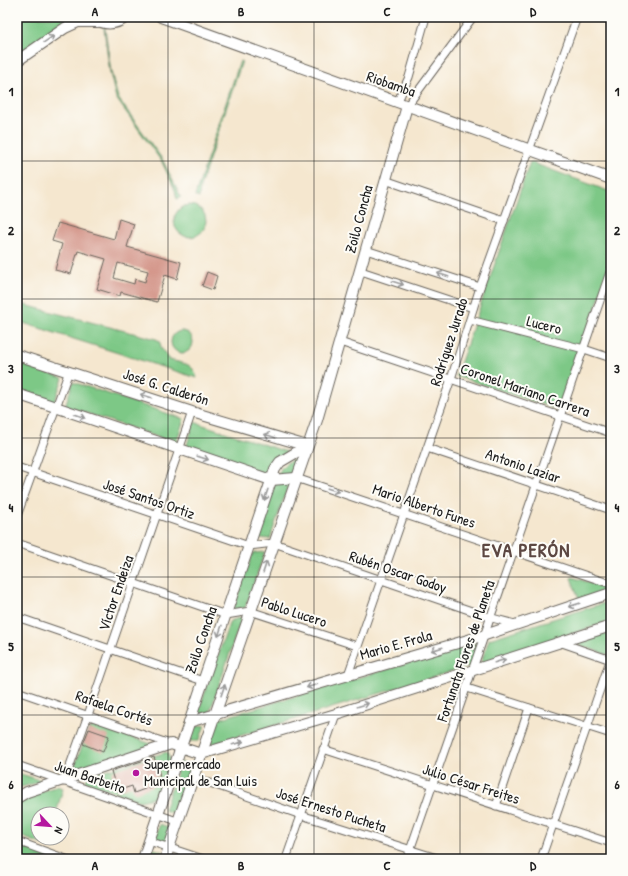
<svg xmlns="http://www.w3.org/2000/svg" width="628" height="876" viewBox="0 0 628 876" font-family="'Patrick Hand',sans-serif">
<rect width="100%" height="100%" fill="#fdfcf7"/>
<filter id="ink" filterUnits="userSpaceOnUse"><feTurbulence type="fractalNoise" baseFrequency=".025" numOctaves="2"/><feDisplacementMap in="SourceGraphic" scale="8" xChannelSelector="R" yChannelSelector="G"/><feConvolveMatrix kernelMatrix="1 2 1 2 8 2 1 2 1" color-interpolation-filters="sRGB"/></filter>
<filter id="wash" filterUnits="userSpaceOnUse"><feTurbulence type="fractalNoise" baseFrequency=".012" numOctaves="4" result="noise"/><feDisplacementMap in="SourceGraphic" scale="16" xChannelSelector="R" yChannelSelector="G"/><feGaussianBlur stdDeviation="0.9" result="paint"/><feColorMatrix in="noise" values="0 0 0 0 0 0 0 0 0 0 0 0 0 0 0 0 0 1.4 0 .05"/><feComposite in="paint" operator="in"/></filter>
<g filter="url(#wash)">
<rect width="100%" height="100%" fill="#f5e7cf"/>
<g fill="#7dc886" stroke="#4c7251">
<polygon points="17,17 72,17 17,56"/>
<polygon points="103,21 104,21 111,72 118,98 162,159 181,197 177,199 175,190 162,162 116,98 110,73"/>
<polygon points="240,61 242,61 200,187 199,198 195,196"/>
<polygon points="530,162 611,192 611,265 559,410 456,376"/>
<circle cx="190" cy="221" r="16"/>
<path d="M17,303L156,339L160,341L161,348L170,360C183,364 193,362 197,378L17,321Z"/>
<circle cx="182" cy="342" r="11"/>
<polygon points="17,363 63,378 54,403 17,390"/>
<polygon points="73,382 184,419 176,443 65,406"/>
<polygon points="194,422 287,452 275,460 269,475 186,448"/>
<path d="M298,457L292,474L278,475C282,464 288,462 298,457Z"/>
<polygon points="274,483 289,483 270,539 258,538"/>
<polygon points="265,552 245,608 233,609 253,553"/>
<polygon points="572,577 603,587 606,592 580,601 571,578"/>
<polygon points="611,601 611,621 481,663 489,639"/>
<polygon points="242,617 210,712 197,715 230,621"/>
<polygon points="611,631 611,646 608,655 577,644 577,642"/>
<polygon points="479,642 470,666 213,744 208,742 215,723 222,718"/>
<polygon points="96,725 154,745 72,772 89,729"/>
<polygon points="205,725 199,741 188,741 193,727"/>
<polygon points="167,752 170,760 157,797 140,801 85,782 89,775"/>
<polygon points="180,762 192,765 175,814 164,810"/>
<polygon points="18,773 43,781 18,788"/>
<polygon points="57,786 63,788 56,814 38,814 38,838 49,838 47,846 17,835 17,802 26,797"/>
<polygon points="160,824 172,829 167,842 155,838"/>
<polygon points="17,845 58,859 17,859"/>
<polygon points="151,848 164,852 162,859 147,859"/>
</g>
<g id="blocks">
<g fill="#d4968a" fill-rule="evenodd">
<path d="M119,219L134,224L127,247L181,262L177,279L165,275L157,302L121,292L120,296L97,289L106,259L78,251L71,274L55,270L62,244L52,241L58,223L114,239ZM118,263L148,271L145,282L135,279L134,284L114,278Z"/>
<polygon points="207,272 217,276 213,290 202,286"/>
<polygon points="89,729 109,736 103,752 83,744"/>
<polygon points="154,757 160,776 151,779 153,786 134,793 132,786 117,791 111,771"/>
</g>
</g>
</g>
<g filter="url(#ink)">
<use href="#blocks" fill-opacity="0" stroke="#68635b" stroke-width="1"/>
<g fill="none" stroke-linecap="round" stroke-linejoin="round">
<g stroke="#68635b" stroke-width="9">
<g id="street">
<polyline points="397,103 409,77 426,17"/>
<polyline points="407,106 473,17"/>
<polyline points="385,180 504,221"/>
<polyline points="366,250 480,287"/>
<polyline points="361,271 473,308"/>
<polyline points="470,320 584,349 611,358"/>
<polyline points="340,342 611,433"/>
<polyline points="427,448 611,510"/>
<polyline points="17,467 249,546 274,543 492,618 515,624"/>
<polyline points="296,478 611,584"/>
<polyline points="17,516 69,371"/>
<polyline points="17,543 226,615 250,611 357,646"/>
<polyline points="17,617 203,681"/>
<polyline points="562,643 611,660"/>
<polyline points="348,675 451,379 480,287 577,17"/>
<polyline points="467,688 611,734"/>
<polyline points="17,691 170,744"/>
<polyline points="323,749 611,843"/>
<polyline points="17,765 177,821"/>
<polyline points="193,777 301,815 440,859"/>
<polyline points="64,782 88,715 192,412"/>
<polyline points="496,806 529,708"/>
<polyline points="17,841 66,859"/>
<polyline points="149,841 203,859"/>
<polyline points="286,859 336,714"/>
<polyline points="407,859 611,269"/>
<polyline points="541,859 611,658"/>
</g>
</g>
<g stroke="#68635b" stroke-width="12">
<g id="secondary">
<polyline points="161,17 611,179"/>
<path d="M92,18C104,25 115,26 126,17"/>
<polyline points="17,61 65,28 78,22 98,22"/>
<polyline points="17,355 192,412 307,446"/>
<polyline points="17,394 271,480 296,478"/>
<polyline points="189,722 485,635 611,593"/>
<polyline points="17,798 27,792 171,744 201,754 336,714 611,626"/>
<polyline points="143,859 275,469 280,462 307,446"/>
<polyline points="165,859 317,420 407,106"/>
</g>
</g>
<use href="#street" stroke="#fff" stroke-width="7"/>
<use href="#secondary" stroke="#fff" stroke-width="10"/>
</g>
<defs><path id="oneway-shaft" d="M-6 0H5M1.5-3L5.5 0L1.5 3" fill="none" stroke-width="1.6" stroke-linecap="round" stroke-linejoin="round"/></defs>
<g stroke="#999">
<use href="#oneway-shaft" transform="translate(49 39) rotate(-34)"/>
<use href="#oneway-shaft" transform="translate(443 275) rotate(-162)"/>
<use href="#oneway-shaft" transform="translate(398 283) rotate(18)"/>
<use href="#oneway-shaft" transform="translate(146 396) rotate(-162)"/>
<use href="#oneway-shaft" transform="translate(80 416) rotate(19)"/>
<use href="#oneway-shaft" transform="translate(270 436) rotate(-163)"/>
<use href="#oneway-shaft" transform="translate(203 458) rotate(18)"/>
<use href="#oneway-shaft" transform="translate(333 490) rotate(18)"/>
<use href="#oneway-shaft" transform="translate(266 495) rotate(109)"/>
<use href="#oneway-shaft" transform="translate(265 567) rotate(-71)"/>
<use href="#oneway-shaft" transform="translate(574 605) rotate(162)"/>
<use href="#oneway-shaft" transform="translate(220 631) rotate(109)"/>
<use href="#oneway-shaft" transform="translate(437 649) rotate(164)"/>
<use href="#oneway-shaft" transform="translate(500 661) rotate(-17)"/>
<use href="#oneway-shaft" transform="translate(312 686) rotate(163)"/>
<use href="#oneway-shaft" transform="translate(223 690) rotate(-71)"/>
<use href="#oneway-shaft" transform="translate(363 705) rotate(-18)"/>
<use href="#oneway-shaft" transform="translate(238 743) rotate(-16)"/>
</g>
</g>
<path fill="none" stroke="#1c1c1c" stroke-width="1" stroke-opacity="0.55" d="M168,17V859M314,17V859M460,17V859M17,161H611M17,299H611M17,438H611M17,577H611M17,715H611"/>
<circle fill="#b5179e" stroke="#fdfcf7" stroke-width="1.5" cx="136" cy="773" r="4"/>
<g text-anchor="middle" stroke-width="4" stroke-linejoin="round" paint-order="stroke">
<g font-size="15" fill="#1c1c1c" stroke="#fdfcf7">
<text transform="translate(391 84) rotate(19)" y="5">Riobamba</text>
<text transform="translate(359 219) rotate(-75)" y="5">Zoilo Concha</text>
<text transform="translate(544 325) rotate(14)" y="5">Lucero</text>
<text transform="translate(449 342) rotate(-72)" y="5">Rodríguez Jurado</text>
<text transform="translate(166 387) rotate(18)" y="5">José G. Calderón</text>
<text transform="translate(525 390) rotate(19)" y="5">Coronel Mariano Carrera</text>
<text transform="translate(523 466) rotate(19)" y="5">Antonio Laziar</text>
<text transform="translate(149 499) rotate(19)" y="5">José Santos Ortiz</text>
<text transform="translate(424 506) rotate(19)" y="5">Mario Alberto Funes</text>
<text transform="translate(398 572) rotate(19)" y="5">Rubén Oscar Godoy</text>
<text transform="translate(116 593) rotate(-71)" y="5">Víctor Endeiza</text>
<text transform="translate(294 612) rotate(18)" y="5">Pablo Lucero</text>
<text transform="translate(201 640) rotate(-71)" y="5">Zoilo Concha</text>
<text transform="translate(396 645) rotate(-16)" y="5">Mario E. Frola</text>
<text transform="translate(466 651) rotate(-71)" y="5">Fortunata Flores de Planeta</text>
<text transform="translate(114 708) rotate(19)" y="5">Rafaela Cortés</text>
<text transform="translate(90 777) rotate(19)" y="5">Juan Barbeito</text>
<text transform="translate(471 784) rotate(18)" y="5">Julio César Freites</text>
<text transform="translate(331 810) rotate(18)" y="5">José Ernesto Pucheta</text>
</g>
<g font-size="15" fill="#1c1c1c" stroke="#fdfcf7" text-anchor="start">
<text x="144" y="769">Supermercado<tspan x="144" dy="17">Municipal de San Luis</tspan></text>
</g>
<g font-size="19" font-weight="bold" letter-spacing="1" fill="#5c4742" stroke="#fdfcf7">
<text x="526" y="557">EVA PERÓN</text>
</g>
</g>
<rect width="628" height="876" fill="none" stroke="#fdfcf7" stroke-width="44"/>
<g transform="translate(50 826) rotate(116)"><circle r="19" fill="#fdfcf7" stroke="#a3a29f"/>
<path d="M0-3L7 15L0 10L-7 15Z" fill="#b5179e"/>
<text y="-6" font-size="11" font-weight="bold" text-anchor="middle" fill="#1c1c1c">N</text>
</g>
<rect x="22" y="22" width="584" height="832" fill="none" stroke="#1c1c1c" stroke-width="1.5"/>
<g font-size="13" text-anchor="middle" font-weight="bold" fill="#1c1c1c">
<text x="95" y="16">A</text>
<text x="241" y="16">B</text>
<text x="387" y="16">C</text>
<text x="533" y="16">D</text>
<text x="11" y="96">1</text>
<text x="617" y="96">1</text>
<text x="11" y="235">2</text>
<text x="617" y="235">2</text>
<text x="11" y="373">3</text>
<text x="617" y="373">3</text>
<text x="11" y="512">4</text>
<text x="617" y="512">4</text>
<text x="11" y="651">5</text>
<text x="617" y="651">5</text>
<text x="11" y="789">6</text>
<text x="617" y="789">6</text>
<text x="95" y="870">A</text>
<text x="241" y="870">B</text>
<text x="387" y="870">C</text>
<text x="533" y="870">D</text>
</g>
</svg>
